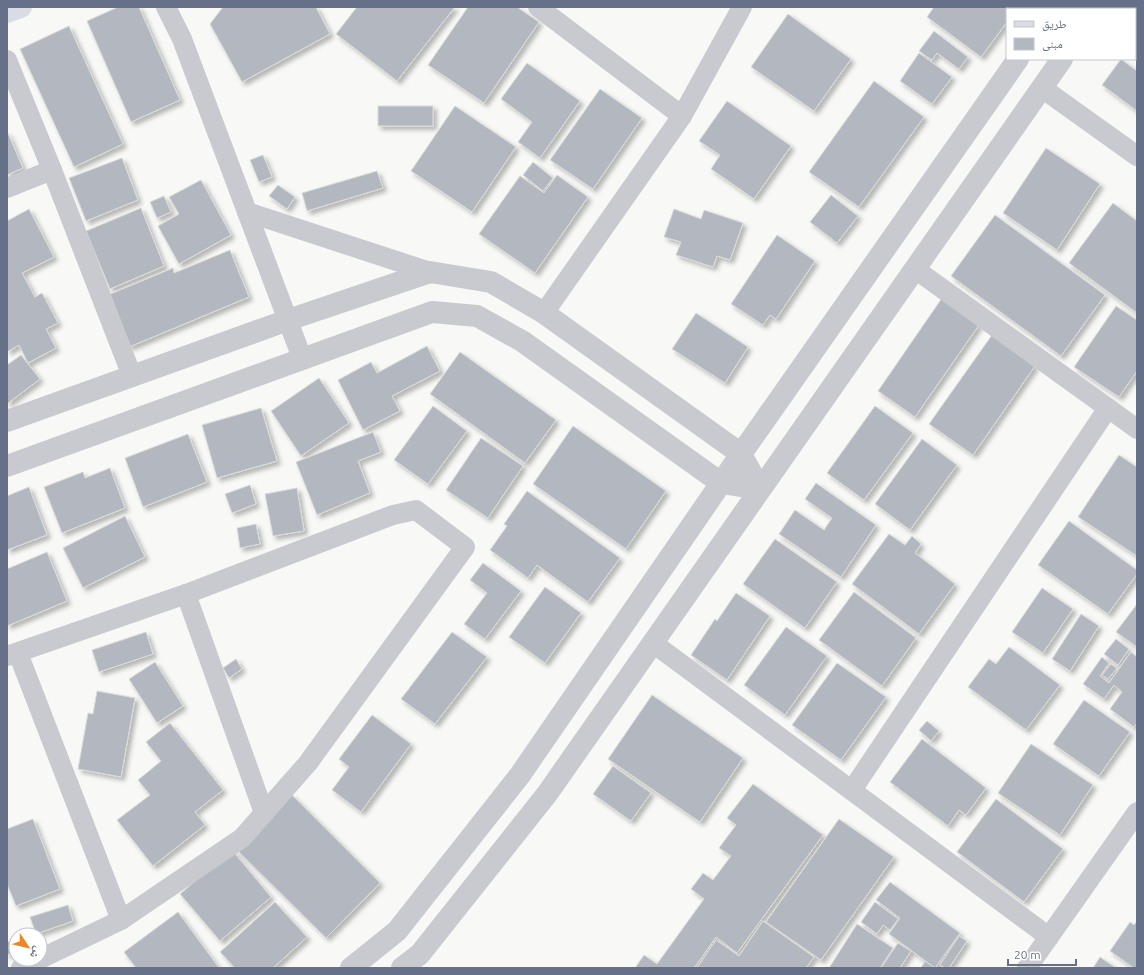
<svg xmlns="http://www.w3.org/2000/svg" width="1144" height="975" viewBox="0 0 1144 975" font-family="Ubuntu,'Noto Naskh Arabic',sans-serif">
<defs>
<filter id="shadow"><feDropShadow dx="3.5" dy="3.5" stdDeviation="2" flood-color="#0004"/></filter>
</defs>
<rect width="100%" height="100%" fill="#f8f9f6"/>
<g fill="#b3b8c0" stroke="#dadbd8" filter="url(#shadow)">
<polygon points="118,7 139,7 180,100 131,122 87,21"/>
<polygon points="223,7 316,7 330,34 242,82 210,24"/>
<polygon points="357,7 455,7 397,81 336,34"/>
<polygon points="468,7 517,7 539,22 484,103 428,65"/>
<polygon points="934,7 1008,7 1011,9 1007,9 1007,22 981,57 927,17"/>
<polygon points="788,14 851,59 814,111 751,67"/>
<polygon points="69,26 123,144 74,167 20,49"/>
<polygon points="934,31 968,57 959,69 937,53 932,60 919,51"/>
<polygon points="919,53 952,77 932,104 900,81"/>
<polygon points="1121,59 1137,71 1137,111 1102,85"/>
<polygon points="527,63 580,101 540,158 518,142 532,122 501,99"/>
<polygon points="874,81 924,117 859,207 809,172"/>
<polygon points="600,89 642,118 593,189 550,160"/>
<polygon points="727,101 791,146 754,199 711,169 720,155 699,141"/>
<rect x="378" y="106" width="55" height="20"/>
<polygon points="455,106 516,147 472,212 411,171"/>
<polygon points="7,131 23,168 7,175"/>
<polygon points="1046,148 1100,184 1057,250 1003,213"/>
<polygon points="263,155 272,177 259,182 250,160"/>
<polygon points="122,158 138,200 86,221 69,178"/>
<polygon points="533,162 553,178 543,191 523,175"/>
<polygon points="377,171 383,188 307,211 302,193"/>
<polygon points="557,175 588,197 535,273 479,234 520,176 544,193"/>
<polygon points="201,180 231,235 179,264 158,226 179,214 169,197"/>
<polygon points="278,185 295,197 287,209 269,196"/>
<polygon points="831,195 858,216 837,243 810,222"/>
<polygon points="164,196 171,212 157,218 150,202"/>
<polygon points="1113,203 1137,221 1137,313 1069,263"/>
<polygon points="141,208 164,266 110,289 86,231"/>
<polygon points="29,209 54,257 22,273 35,297 42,293 58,323 46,329 56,348 28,363 19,345 7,352 7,221"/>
<polygon points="674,209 701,219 704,210 743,223 730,260 717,256 713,267 676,255 681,242 664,237"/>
<polygon points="995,215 1105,295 1061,356 951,276"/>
<polygon points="777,235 815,261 776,319 770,315 763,325 731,304"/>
<polygon points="230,250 249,297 129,347 108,295 173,268 174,273"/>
<polygon points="942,298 979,325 915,417 878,391"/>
<polygon points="1116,306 1137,320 1137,371 1119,397 1074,367"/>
<polygon points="696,313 748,347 725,383 672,349"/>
<polygon points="992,335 1035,366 973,455 929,424"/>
<polygon points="427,346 440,371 392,396 400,411 363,430 338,380 371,362 377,373"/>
<polygon points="460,352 556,420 525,463 430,394"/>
<polygon points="21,355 40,379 7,404 7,365"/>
<polygon points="319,378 349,423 301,456 271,411"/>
<polygon points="433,406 467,431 428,484 394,460"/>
<polygon points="875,406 913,433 864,500 827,473"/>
<polygon points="261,408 277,461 217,478 202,425"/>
<polygon points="573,426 666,491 626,549 533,484"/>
<polygon points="373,432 381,452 358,461 370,493 317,515 296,462"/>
<polygon points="188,434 207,482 143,507 125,458"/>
<polygon points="481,438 523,466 488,518 446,490"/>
<polygon points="922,439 957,465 910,530 875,504"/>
<polygon points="1119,455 1137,467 1137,556 1078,517"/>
<polygon points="110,468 125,508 62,533 44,487 83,472 85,478"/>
<polygon points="816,483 876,525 841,577 779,534 795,510 824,530 832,518 805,499"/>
<polygon points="250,485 256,504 232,513 225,494"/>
<polygon points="29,487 47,535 7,550 7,496"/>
<polygon points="297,488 304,531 273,536 265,494"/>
<polygon points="527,491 620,558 588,602 537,565 528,578 490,550 507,526 504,524"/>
<polygon points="125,516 145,557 83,588 63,548"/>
<polygon points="1069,521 1137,570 1137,574 1108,614 1038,565"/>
<polygon points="256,524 260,544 240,548 237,528"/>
<polygon points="889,534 905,545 912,536 921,544 915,553 955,584 919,634 852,584"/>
<polygon points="775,539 837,582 805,628 743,584"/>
<polygon points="47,552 67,601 7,626 7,569"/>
<polygon points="483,563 521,591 485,639 464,624 487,593 470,580"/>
<polygon points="545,587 581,613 545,663 509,637"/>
<polygon points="1042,588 1073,609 1043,653 1012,632"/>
<polygon points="854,592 916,638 882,686 819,640"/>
<polygon points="736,593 770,616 727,680 691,655 715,619 717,621"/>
<polygon points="1137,604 1137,647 1116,632"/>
<polygon points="1081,614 1099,626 1070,671 1052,659"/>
<polygon points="786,627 827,656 785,715 744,685"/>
<polygon points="146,632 153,654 99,672 92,650"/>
<polygon points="452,632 487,657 435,724 401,699"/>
<polygon points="1116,639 1129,649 1118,665 1104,654"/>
<polygon points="1009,647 1060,685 1026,730 968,687 989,659 996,664"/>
<polygon points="1131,652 1137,657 1137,723 1134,727 1110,709 1122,692 1114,685 1104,699 1083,684 1102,657 1109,663 1100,676 1109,683"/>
<polygon points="236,659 242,669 229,678 223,668"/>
<polygon points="155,662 183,706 157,723 129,679"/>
<polygon points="837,663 886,697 841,760 792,725"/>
<polygon points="1111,664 1117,668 1108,679 1102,675"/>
<polygon points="97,691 135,698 121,777 78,769 88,713 93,714"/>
<polygon points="652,695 743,758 700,822 608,759"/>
<polygon points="1084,700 1130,732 1099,776 1053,744"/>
<polygon points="372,715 411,744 361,812 332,790 349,767 339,759"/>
<polygon points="927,721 939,731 931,741 919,730"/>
<polygon points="170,723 223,790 195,812 205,825 153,866 117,820 150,795 138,780 161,761 146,742"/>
<polygon points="922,739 986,788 966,815 959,810 948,826 890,782"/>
<polygon points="1031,744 1093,785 1060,835 998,793"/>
<polygon points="613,766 651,793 631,821 593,794"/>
<polygon points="753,784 823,835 737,953 716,937 694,968 635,968 644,955 657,964 704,899 691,889 703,873 713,880 731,856 719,848 736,825 727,818"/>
<polygon points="291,794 380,883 326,938 236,849"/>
<polygon points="996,799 1063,849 1024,902 957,852"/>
<polygon points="33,819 60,889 16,906 7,884 7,829"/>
<polygon points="839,819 894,857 821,960 766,922"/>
<polygon points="232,850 271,897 220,941 180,894"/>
<polygon points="890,882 960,933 935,968 889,934 900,918 876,900"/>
<polygon points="275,902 307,937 273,968 235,968 220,952"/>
<polygon points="875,902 898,919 890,930 883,925 877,934 861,922"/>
<polygon points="68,905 73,921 36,934 30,917"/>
<polygon points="178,912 219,968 136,968 124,952"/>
<polygon points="763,921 814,957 806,968 697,968 716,940 739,956"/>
<polygon points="1137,921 1137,968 1134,968 1110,951 1130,922 1134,925"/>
<polygon points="857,924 893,948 880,968 829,968"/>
<polygon points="959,936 967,941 949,968 945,968 940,965"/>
<polygon points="7,940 15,949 7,956"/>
<polygon points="898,943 911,951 900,968 881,968"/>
<polygon points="1100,957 1116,968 1093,968"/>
<polygon points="925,961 935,968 921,968"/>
</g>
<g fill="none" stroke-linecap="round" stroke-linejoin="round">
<g stroke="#c8cacf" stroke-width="20">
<polyline points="166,7 182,39 302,358"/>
<polyline points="538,7 682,116"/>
<polyline points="7,60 52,170 132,376"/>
<polyline points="1042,88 1137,156"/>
<polyline points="7,188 52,170"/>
<polyline points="247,212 430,272"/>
<polyline points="915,269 1137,429"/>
<polyline points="544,313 682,116 742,7"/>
<polyline points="186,594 264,813"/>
<polyline points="653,643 1049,937"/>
<polyline points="18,653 121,920"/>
<polyline points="7,656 186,594 393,515 416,510 465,547 308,763 242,838 121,920 40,959"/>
<polyline points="852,790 1108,408"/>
<polyline points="21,968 39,959"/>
<polyline points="1027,968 1137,812"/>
</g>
<g stroke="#c8cacf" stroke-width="22">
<polyline points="1053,9 1054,7"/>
<polyline points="1097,9 1099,7"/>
<polyline points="7,421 288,320 430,272 491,282 544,313 741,454 760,489"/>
<polyline points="7,466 432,312 477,316 522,341 721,483 760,489"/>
<polyline points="351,968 397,931 520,775 741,454 1018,59"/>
<polyline points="402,968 420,954 547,794 1062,59"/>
</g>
<polyline stroke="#d9dce2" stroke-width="22" points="7,12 21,7"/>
</g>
<rect width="1144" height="975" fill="none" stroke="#667089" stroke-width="16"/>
<rect x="1006" y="8" width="130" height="52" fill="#ffffff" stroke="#c2c6d0"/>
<rect x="1014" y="21" width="20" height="6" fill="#d9dce2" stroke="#c2c6d0"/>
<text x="1042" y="28" font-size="12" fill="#667089">طريق</text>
<rect x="1014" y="38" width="20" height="12" fill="#b3b8c0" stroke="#c2c6d0"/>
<text x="1042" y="48" font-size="12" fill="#667089">مبنى</text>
<g transform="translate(28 947) rotate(125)"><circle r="19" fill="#ffffff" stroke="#c2c6d0"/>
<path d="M0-3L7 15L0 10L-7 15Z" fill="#ed8622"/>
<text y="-6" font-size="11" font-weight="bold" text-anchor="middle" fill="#667089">ش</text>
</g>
<path d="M1008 959v6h68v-6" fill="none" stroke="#667089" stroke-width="2"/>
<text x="1014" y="959" font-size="12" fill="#667089" stroke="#ffffff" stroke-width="3" paint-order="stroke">20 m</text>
</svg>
